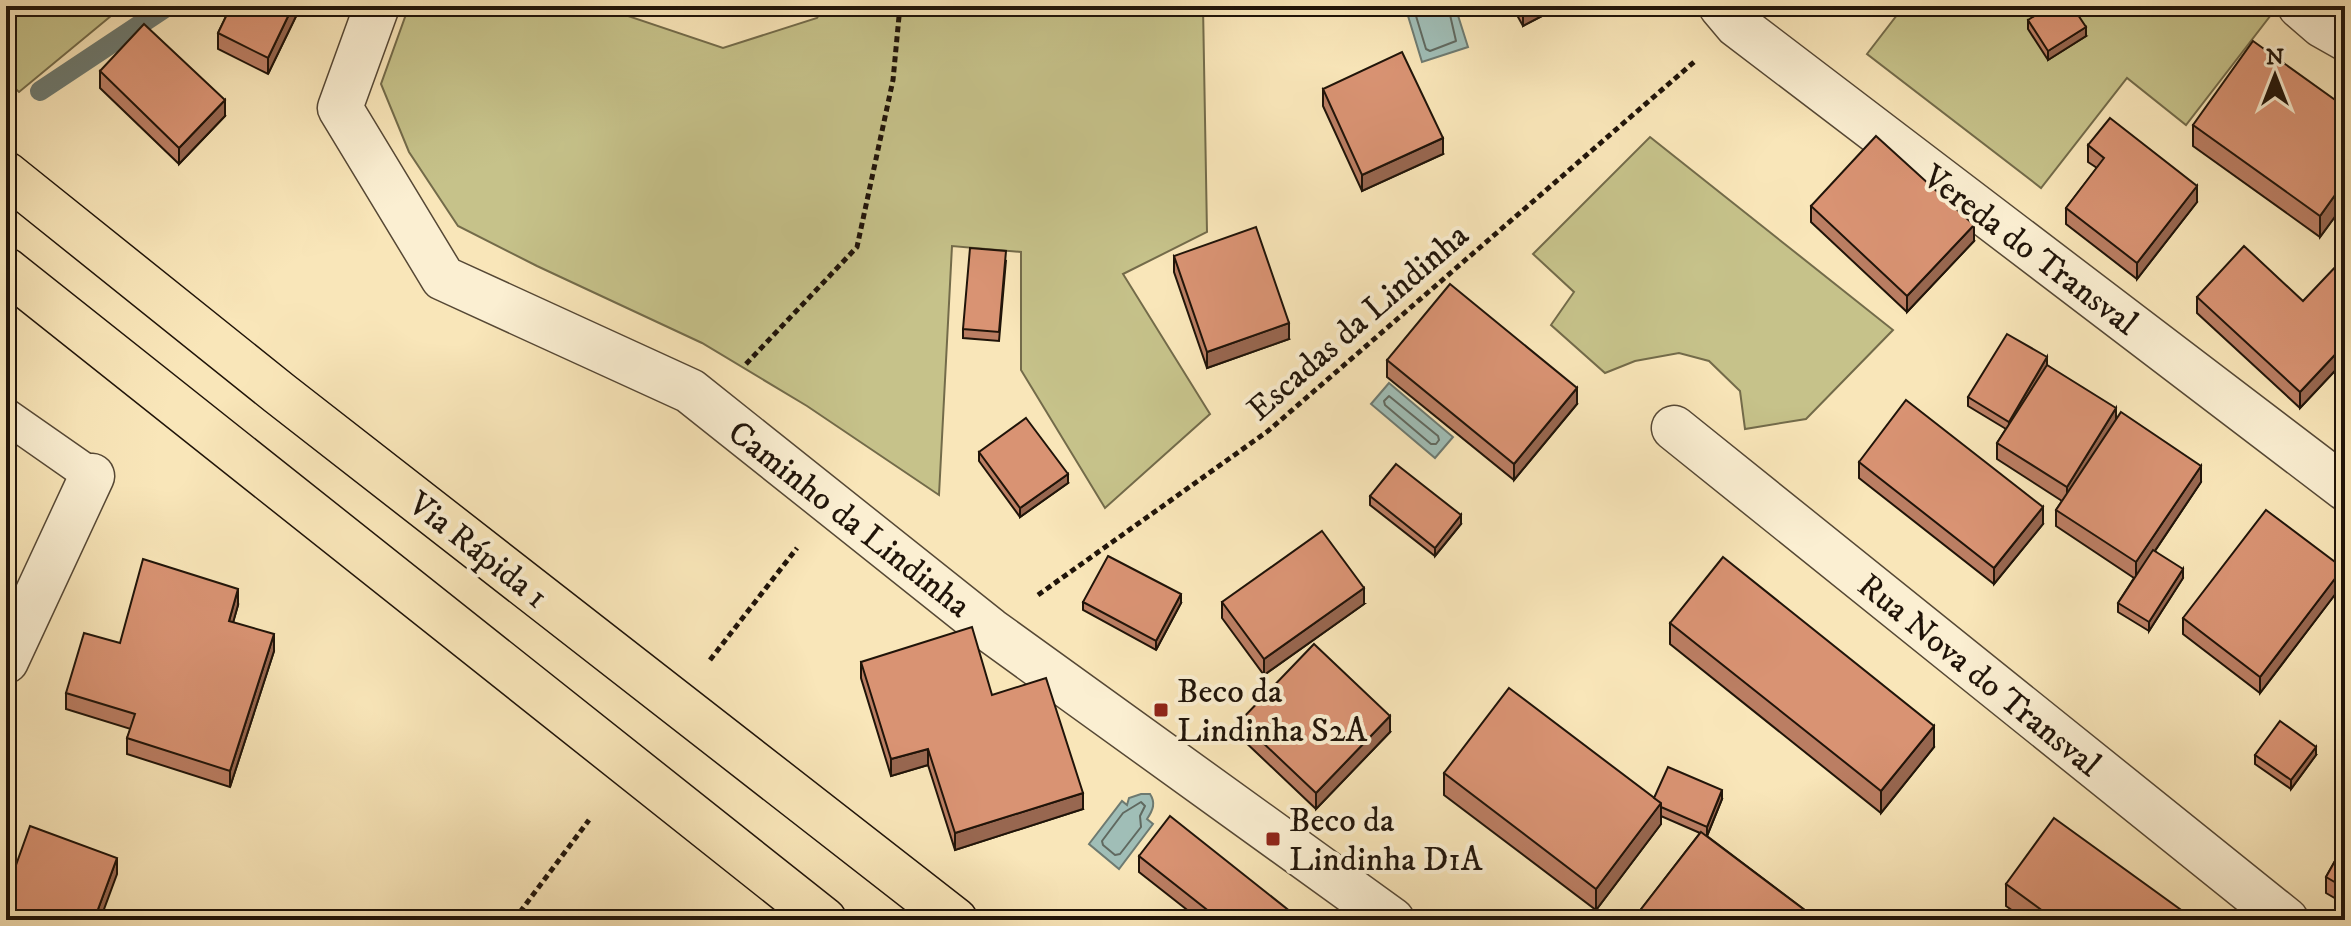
<svg xmlns="http://www.w3.org/2000/svg" width="2351" height="926" viewBox="0 0 2351 926" font-family="'IM FELL DW Pica',serif">
<rect width="100%" height="100%" fill="#f9e6b9"/>
<filter id="stains"><feTurbulence type="fractalNoise" baseFrequency=".0025" numOctaves="4"/><feColorMatrix values="0 0 0 0 .2 0 0 0 0 .09 0 0 0 0 .02 0 0 0 .5 -.17"/></filter>
<radialGradient id="worn" r=".72"><stop offset=".6" stop-color="#630" stop-opacity="0"/><stop offset="1" stop-color="#630" stop-opacity=".3"/></radialGradient>
<g fill="#c6c28a" stroke="#736b4a" stroke-width="2">
<polygon points="6,6 123,6 19,92 6,80"/>
<polygon points="409,6 612,6 616,12 723,48 817,18 825,6 1203,6 1207,232 1123,274 1210,414 1105,508 1021,370 1021,252 952,246 939,495 807,406 702,343 537,266 458,226 409,152 381,84"/>
<polygon points="1904,6 2267,6 2274,11 2186,125 2127,78 2041,188 1867,54"/>
<polygon points="1650,137 1893,330 1806,419 1745,429 1740,391 1709,361 1679,353 1635,361 1605,373 1551,325 1574,292 1533,254"/>
</g>
<g fill="#a0beb7" stroke="#6d7a71" stroke-width="2">
<polygon points="1405,6 1455,6 1468,47 1422,62"/>
<polygon points="1389,383 1453,437 1435,458 1371,404"/>
<path d="M1141,794H1150C1156,803 1153,810 1147,819L1153,824L1119,869L1089,844L1122,801L1127,805L1129,798Z"/>
</g>
<g fill="none" stroke-linecap="round" stroke-linejoin="round">
<g stroke="#606960" stroke-width="2">
<polyline points="1413,6 1426,49 1430,51 1456,41 1448,6"/>
<polygon points="1389,396 1438,436 1439,440 1436,444 1431,444 1385,405 1384,401"/>
<polygon points="1141,802 1145,806 1140,816 1141,827 1120,854 1115,855 1103,845 1102,841 1123,813"/>
</g>
<polyline stroke="#6d7a71" stroke-width="20" points="40,91 168,6"/>
<g stroke="#564835" stroke-width="37">
<polyline id="lane" points="6,416 92,476"/>
</g>
<g stroke="#564835" stroke-width="47">
<g id="street">
<polyline points="377,6 340,108 443,278 690,391 990,630 1392,920"/>
<polyline points="1721,6 1737,25 2345,488"/>
<polyline points="2300,6 2322,25 2345,38"/>
<polyline points="1674,428 2286,920"/>
<polyline points="6,661 92,476"/>
</g>
</g>
<g stroke="#201409" stroke-width="47">
<g id="highway">
<polyline points="6,174 279,393 955,920"/>
<polyline points="6,270 824,920"/>
</g>
</g>
<g stroke="#201409" stroke-width="5" stroke-dasharray="6 4" stroke-linecap="butt">
<polyline points="746,364 857,247 893,80 900,6"/>
<polyline points="1038,595 1268,431 1694,62"/>
<polyline points="710,660 797,548"/>
<polyline points="514,920 589,820"/>
</g>
<use href="#lane" stroke="#fbefd2" stroke-width="34"/>
<use href="#street" stroke="#fbefd2" stroke-width="44"/>
<use href="#highway" stroke="#f9e6b9" stroke-width="44"/>
</g>
<g fill="#bb7e63" stroke="#201409" stroke-width="2">
<polygon points="231,6 301,6 268,74 218,49 218,33"/>
<polygon points="1512,6 1561,6 1523,26"/>
<polygon points="2321,6 2345,6 2345,21"/>
<polygon points="2028,20 2086,36 2048,60 2028,29"/>
<polygon points="100,71 225,116 179,164 100,88"/>
<polygon points="1323,89 1443,154 1362,191 1323,106"/>
<polygon points="2345,107 2345,203 2320,237 2193,146 2193,125"/>
<polygon points="2088,145 2197,202 2137,279 2066,224 2066,208 2097,168 2088,162"/>
<polygon points="1811,206 1974,241 1907,312 1811,222"/>
<polygon points="1174,256 1289,339 1207,368 1174,272"/>
<polygon points="1006,260 999,341 963,338 963,329"/>
<polygon points="2345,267 2345,360 2300,408 2197,313 2197,297 2303,301"/>
<polygon points="1387,360 1577,404 1514,480 1387,377"/>
<polygon points="2047,365 2116,420 2201,482 2155,551 2183,578 2149,631 2118,612 2118,603 2134,578 2056,526 2056,510 2062,501 1997,459 1997,443 2006,429 1968,406 1968,397"/>
<polygon points="979,452 1068,483 1020,517 979,461"/>
<polygon points="1859,462 2043,524 1994,584 1859,478"/>
<polygon points="1370,496 1461,524 1435,556 1370,505"/>
<polygon points="2343,584 2260,693 2183,634 2183,618"/>
<polygon points="1083,602 1181,603 1156,650 1083,610"/>
<polygon points="1222,602 1364,604 1264,675 1222,618"/>
<polygon points="238,605 233,622 274,651 230,787 127,754 127,738 131,729 66,709 66,693 120,643"/>
<polygon points="1670,623 1934,747 1881,813 1670,644"/>
<polygon points="861,662 992,695 1083,809 955,850 928,765 891,776 861,678"/>
<polygon points="1240,721 1390,732 1316,809 1240,737"/>
<polygon points="2255,755 2316,755 2291,789 2255,764"/>
<polygon points="1444,773 1654,798 1722,799 1707,836 1818,920 1635,920 1635,917 1700,833 1661,816 1661,824 1596,910 1444,795"/>
<polygon points="2345,843 2345,904 2326,893 2326,877"/>
<polygon points="1139,856 1301,920 1200,920 1139,872"/>
<polygon points="2006,884 2195,920 2026,920 2006,906"/>
</g>
<g fill="#986750" stroke="#201409" stroke-width="2">
<polygon points="293,6 301,6 268,74 268,58"/>
<polygon points="1531,6 1561,6 1523,26 1523,10"/>
<polygon points="2086,27 2086,36 2048,60 2048,51"/>
<polygon points="225,100 225,116 179,164 179,148"/>
<polygon points="1443,138 1443,154 1362,191 1362,175"/>
<polygon points="2345,181 2345,203 2320,237 2320,216"/>
<polygon points="2197,186 2197,202 2137,279 2137,263"/>
<polygon points="1974,225 1974,241 1907,312 1907,296"/>
<polygon points="1289,323 1289,339 1207,368 1207,352"/>
<polygon points="2345,344 2345,360 2300,408 2300,392"/>
<polygon points="2047,357 2047,366 2009,431 2009,422"/>
<polygon points="1577,388 1577,404 1514,480 1514,464"/>
<polygon points="2116,408 2116,424 2067,504 2067,487"/>
<polygon points="2201,466 2201,482 2136,579 2136,562"/>
<polygon points="1068,474 1068,483 1020,517 1020,508"/>
<polygon points="2043,507 2043,524 1994,584 1994,568"/>
<polygon points="1461,515 1461,524 1435,556 1435,548"/>
<polygon points="2343,568 2343,584 2260,693 2260,677"/>
<polygon points="2183,569 2183,578 2149,631 2149,622"/>
<polygon points="1364,588 1364,604 1264,675 1264,659"/>
<polygon points="238,589 238,605 229,637 229,621"/>
<polygon points="1181,594 1181,603 1156,650 1156,641"/>
<polygon points="274,634 274,651 230,787 230,771"/>
<polygon points="1390,716 1390,732 1316,809 1316,793"/>
<polygon points="1934,726 1934,747 1881,813 1881,791"/>
<polygon points="2316,747 2316,755 2291,789 2291,780"/>
<polygon points="928,749 928,765 891,776 891,759"/>
<polygon points="1722,790 1722,799 1707,836 1707,827"/>
<polygon points="1083,793 1083,809 955,850 955,833"/>
<polygon points="1661,803 1661,824 1596,910 1596,889"/>
<polygon points="117,858 117,874 100,920 94,920"/>
</g>
<g fill="#d99373" stroke="#201409" stroke-width="2">
<polygon points="231,6 293,6 268,58 218,33"/>
<polygon points="2050,6 2072,6 2086,27 2048,51 2028,20"/>
<polygon points="144,24 225,100 179,148 100,71"/>
<polygon points="2253,41 2345,107 2345,181 2320,216 2193,125"/>
<polygon points="1402,52 1443,138 1362,175 1323,89"/>
<polygon points="2110,118 2197,186 2137,263 2066,208 2104,158 2088,145"/>
<polygon points="1876,136 1974,225 1907,296 1811,206"/>
<polygon points="1256,227 1289,323 1207,352 1174,256"/>
<polygon points="2244,246 2303,301 2340,262 2345,267 2345,344 2300,392 2197,297"/>
<polygon points="970,248 1006,251 999,332 963,329"/>
<polygon points="1450,284 1577,388 1514,464 1387,360"/>
<polygon points="2007,334 2047,357 2009,422 1968,397"/>
<polygon points="2047,365 2116,408 2067,487 1997,443"/>
<polygon points="1906,400 2043,507 1994,568 1859,462"/>
<polygon points="2121,412 2201,466 2136,562 2056,510"/>
<polygon points="1026,418 1068,474 1020,508 979,452"/>
<polygon points="1396,464 1461,515 1435,548 1370,496"/>
<polygon points="2266,510 2343,568 2260,677 2183,618"/>
<polygon points="1322,531 1364,588 1264,659 1222,602"/>
<polygon points="2153,550 2183,569 2149,622 2118,603"/>
<polygon points="1108,556 1181,594 1156,641 1083,602"/>
<polygon points="1723,557 1934,726 1881,791 1670,623"/>
<polygon points="143,559 238,589 229,621 274,634 230,771 127,738 135,714 66,693 84,633 120,643"/>
<polygon points="972,627 992,695 1046,678 1083,793 955,833 928,749 891,759 861,662"/>
<polygon points="1314,644 1390,716 1316,793 1240,721"/>
<polygon points="1509,688 1661,803 1596,889 1444,773"/>
<polygon points="2280,721 2316,747 2291,780 2255,755"/>
<polygon points="1668,767 1722,790 1707,827 1661,807 1661,803 1654,798"/>
<polygon points="1170,816 1301,920 1220,920 1139,856"/>
<polygon points="2054,818 2195,920 2055,920 2006,884"/>
<polygon points="30,826 117,858 94,920 6,920 6,893"/>
<polygon points="1701,832 1818,920 1639,920 1635,917"/>
<polygon points="2345,843 2345,888 2326,877"/>
</g>
<g fill="#8f2418" stroke="#fbefd2" stroke-width="3">
<rect x="1153" y="702" width="16" height="16" rx="4"/>
<rect x="1265" y="831" width="16" height="16" rx="4"/>
</g>
<g text-anchor="middle" stroke-width="8" stroke-linejoin="round" paint-order="stroke">
<g font-size="34" fill="#201409" stroke="#fbefd2">
<text transform="translate(2031 249) rotate(37)" y="12">Vereda do Transval</text>
<text transform="translate(1357 321) rotate(-41)" y="12">Escadas da Lindinha</text>
<text transform="translate(850 518) rotate(38)" y="12">Caminho da Lindinha</text>
<text transform="translate(479 549) rotate(38)" y="12">Via Rápida 1</text>
<text transform="translate(1980 674) rotate(39)" y="12">Rua Nova do Transval</text>
</g>
<g font-size="34" fill="#201409" stroke="#fbefd2" text-anchor="start">
<text x="1177" y="702">Beco da<tspan x="1177" dy="39">Lindinha S2A</tspan></text>
<text x="1289" y="831">Beco da<tspan x="1289" dy="39">Lindinha D1A</tspan></text>
</g>
</g>
<rect width="2351" height="926" fill="none" stroke="#f9e6b9" stroke-width="32"/>
<rect x="8" y="8" width="2335" height="910" fill="none" stroke="#201409" stroke-width="4"/>
<rect x="16" y="16" width="2319" height="894" fill="none" stroke="#201409" stroke-width="2"/>
<g transform="translate(2275 76)" stroke="#fbefd2" stroke-width="6" paint-order="stroke">
<path d="M0-6L14 30L0 20L-14 30Z" fill="#201409"/>
<text y="-12" font-size="22" font-weight="bold" text-anchor="middle" fill="#201409">N</text>
</g>
<rect width="100%" height="100%" filter="url(#stains)"/>
<rect width="100%" height="100%" fill="url(#worn)"/>
</svg>
